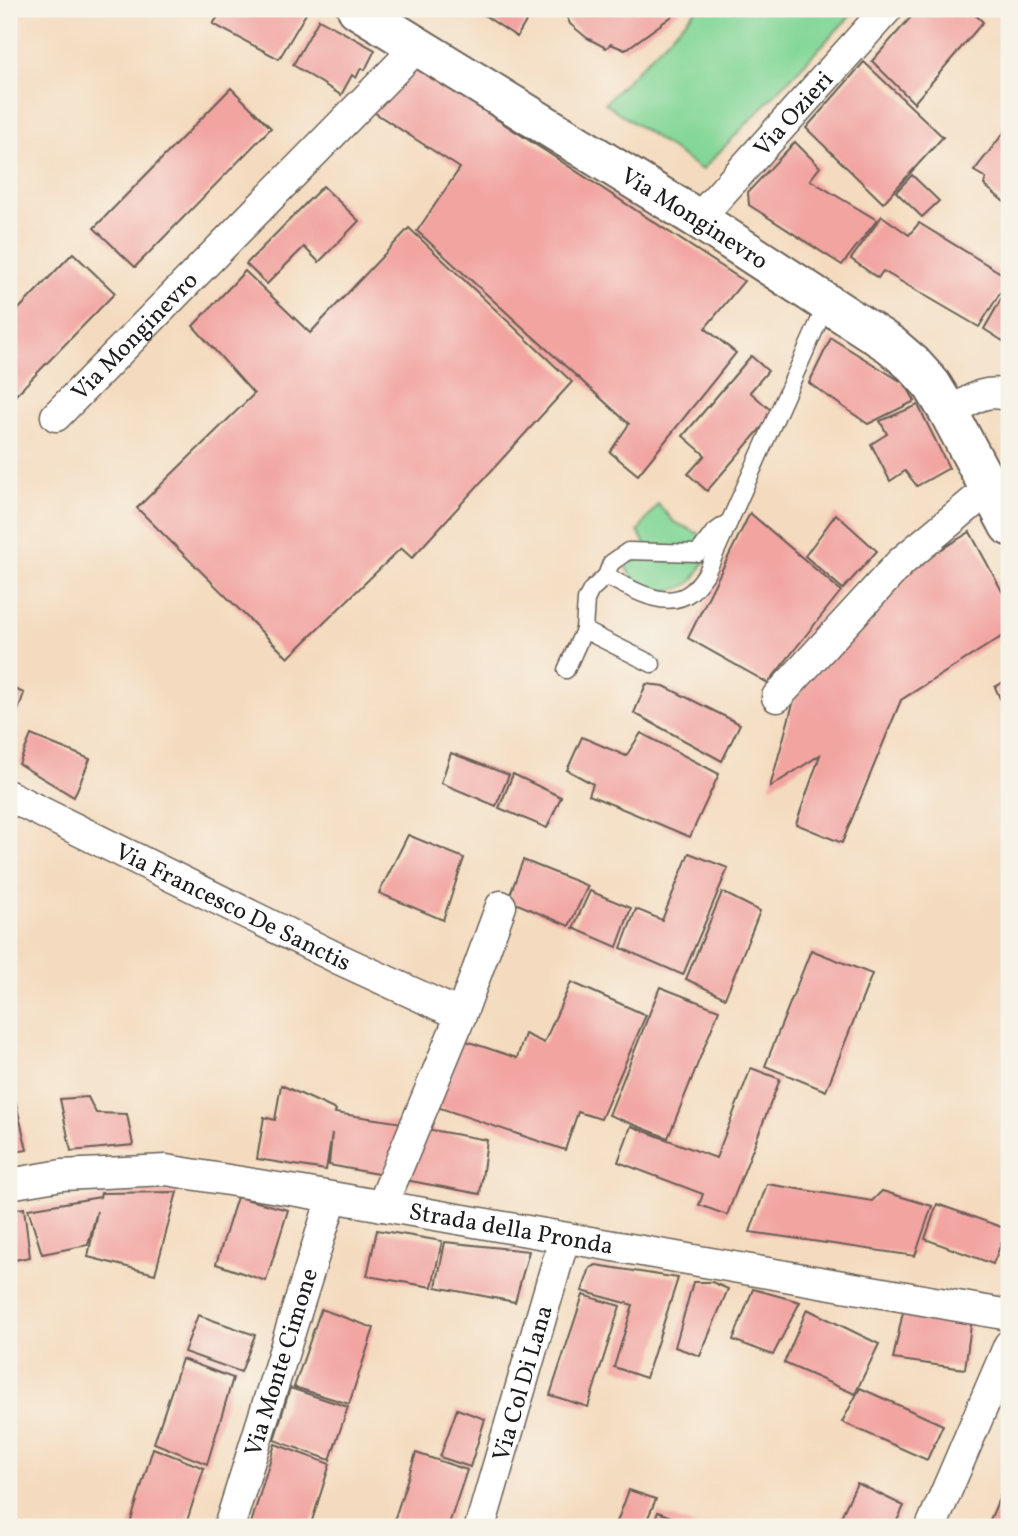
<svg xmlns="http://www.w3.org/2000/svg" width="1018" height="1536" viewBox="0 0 1018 1536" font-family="Vollkorn,serif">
<rect width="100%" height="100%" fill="#f7f3e8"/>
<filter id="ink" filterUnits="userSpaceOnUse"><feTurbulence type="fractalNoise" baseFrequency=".0143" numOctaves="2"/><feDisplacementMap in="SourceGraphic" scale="14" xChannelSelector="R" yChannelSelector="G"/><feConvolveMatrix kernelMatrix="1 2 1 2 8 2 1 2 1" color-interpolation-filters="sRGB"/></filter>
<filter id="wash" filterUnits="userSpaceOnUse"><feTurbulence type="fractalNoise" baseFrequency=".00686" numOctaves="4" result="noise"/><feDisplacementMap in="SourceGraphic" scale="28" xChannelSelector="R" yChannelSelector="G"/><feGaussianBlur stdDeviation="1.57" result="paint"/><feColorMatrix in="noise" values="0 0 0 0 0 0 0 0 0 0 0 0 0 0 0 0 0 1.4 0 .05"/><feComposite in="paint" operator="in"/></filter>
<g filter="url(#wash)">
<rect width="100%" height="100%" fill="#f4dbbf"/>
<g fill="#84d798" stroke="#507a5a" stroke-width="2">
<polygon points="697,9 857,9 702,170 605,103"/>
<polygon points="658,504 674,522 704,536 690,549 647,548 638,531"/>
<path d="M639,558L705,560C701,567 696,578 690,583C666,598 637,589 625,565Z"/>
</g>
<g id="blocks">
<g fill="#f2a4a1">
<polygon points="212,9 301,9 307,12 279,59 213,24 220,14"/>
<polygon points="475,9 533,9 517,37"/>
<polygon points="573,9 682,9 625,50 611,44 606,48 587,38 570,24 566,14"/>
<polygon points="918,9 969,9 983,22 914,103 872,61"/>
<polygon points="319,19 375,50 365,70 361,68 356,78 352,75 341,95 293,65"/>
<polygon points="864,62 943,137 883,203 806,128"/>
<polygon points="411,63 744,281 705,328 736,353 638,475 610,452 629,424 417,231 460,168 369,109"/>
<polygon points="231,88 271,128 135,267 94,228"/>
<polygon points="1009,126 1009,206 984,185 986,178 974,171"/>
<polygon points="795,142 820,167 810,180 877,220 842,265 749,205 748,192"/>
<polygon points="912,175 939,201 922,217 896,192"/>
<polygon points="323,186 359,221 319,262 304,247 267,284 246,264"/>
<polygon points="882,216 909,235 919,223 1009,278 979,327 883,271 878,278 851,259"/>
<polygon points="409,228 572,382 412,558 401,548 288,658 137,508 254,394 193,326 245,271 310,333"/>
<polygon points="73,253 115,293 12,399 9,397 9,319"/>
<polygon points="1009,285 1009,345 984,329"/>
<polygon points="831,338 905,384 915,401 868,424 809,383"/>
<polygon points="751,356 768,371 750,392 774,413 707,491 688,474 705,455 683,436"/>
<polygon points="918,405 949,468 917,486 905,471 890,481 871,444 887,434 880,421"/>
<polygon points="750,513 841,591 768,683 688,638"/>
<polygon points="836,514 877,551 843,589 805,556"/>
<polygon points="970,532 1009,604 1009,632 901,700 842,843 796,824 820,755 770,787 794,700 891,580"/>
<polygon points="1009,679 1009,719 995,687"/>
<polygon points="646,684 664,686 740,724 722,761 634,713"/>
<polygon points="9,687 24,693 9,737"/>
<polygon points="641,733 719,774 690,837 589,795 593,784 567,770 582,737 626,756"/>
<polygon points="31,735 90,759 74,797 19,764"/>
<polygon points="451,753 509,775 496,806 441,783"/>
<polygon points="513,774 561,797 547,828 499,808"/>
<polygon points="408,835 464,858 443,920 379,893"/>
<polygon points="689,853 728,868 683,975 621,948 636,909 662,920"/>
<polygon points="523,860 588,886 569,926 508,900"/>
<polygon points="590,891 631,908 617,947 573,928"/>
<polygon points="722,892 760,911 725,998 686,979"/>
<polygon points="811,950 872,974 826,1091 765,1066"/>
<polygon points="571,982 646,1015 601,1119 578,1112 565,1150 434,1106 460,1039 517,1058 525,1034 544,1043"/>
<polygon points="660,987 719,1010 668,1138 609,1115"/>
<polygon points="751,1068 780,1079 727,1215 699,1205 703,1194 618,1162 631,1126 716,1158"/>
<polygon points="281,1085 336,1110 335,1113 403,1123 383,1175 329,1165 332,1133 326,1170 257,1159 264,1117 275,1120"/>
<polygon points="88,1097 96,1113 127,1114 133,1145 71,1151 60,1099"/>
<polygon points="16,1103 27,1150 9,1153 9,1104"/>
<polygon points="421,1128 487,1140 480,1194 405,1180"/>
<polygon points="767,1184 872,1201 882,1191 932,1206 915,1256 750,1232"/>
<polygon points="177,1192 155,1274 88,1257 97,1211 88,1245 42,1254 28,1209 100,1197 101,1193"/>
<polygon points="237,1197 288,1210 266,1281 216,1264"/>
<polygon points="937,1204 1007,1229 993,1264 925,1239"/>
<polygon points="24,1208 30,1257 9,1261 9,1211"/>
<polygon points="377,1230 442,1241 432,1287 367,1276"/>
<polygon points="445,1242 529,1251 515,1302 436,1287"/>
<polygon points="596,1265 678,1278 646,1378 614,1367 633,1305 582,1291 590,1268"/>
<polygon points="693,1282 712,1282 728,1289 700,1356 675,1347"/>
<polygon points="753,1289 800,1302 773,1355 733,1340"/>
<polygon points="583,1295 620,1306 588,1407 550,1395"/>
<polygon points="904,1307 972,1318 965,1369 893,1359"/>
<polygon points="321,1309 374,1328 349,1404 294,1387"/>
<polygon points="807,1309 879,1344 855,1394 784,1363"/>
<polygon points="198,1315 255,1335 241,1372 184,1352"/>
<polygon points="182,1359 233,1378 207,1464 154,1443"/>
<polygon points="290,1388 348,1407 330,1460 274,1440"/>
<polygon points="860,1388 943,1425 927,1460 842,1422"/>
<polygon points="457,1409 485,1419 470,1467 440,1457"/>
<polygon points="275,1444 330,1464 310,1527 250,1527"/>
<polygon points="153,1448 204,1468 185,1527 129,1527"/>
<polygon points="416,1453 467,1470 448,1527 392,1527"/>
<polygon points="1009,1475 1009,1527 987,1527"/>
<polygon points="857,1483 904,1506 894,1527 836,1527"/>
<polygon points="629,1490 656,1499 644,1527 615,1527"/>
<polygon points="658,1512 697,1527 652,1527"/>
</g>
</g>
</g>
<g filter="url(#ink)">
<use href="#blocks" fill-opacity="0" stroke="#685f55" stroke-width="2"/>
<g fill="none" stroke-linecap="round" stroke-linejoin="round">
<g stroke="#685f55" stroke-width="19">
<g id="lane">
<path d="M606,576C630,588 666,612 691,592C697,587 702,579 706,574L827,303"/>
<polyline points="652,664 584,630 586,600 591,590 606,576 611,563 628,551 698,553 713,533 727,523"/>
<polyline points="566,670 584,630"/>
</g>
</g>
<g stroke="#685f55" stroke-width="33">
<g id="street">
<path id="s1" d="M698,219L887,9"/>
<path d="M949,413C969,401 985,387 1009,396"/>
<path id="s2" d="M56,416L419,45"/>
<polyline points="777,697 901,562 990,488"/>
<path id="s3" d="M9,796L339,959L461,1015"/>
<path id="s4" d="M9,1184L62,1175L166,1170L303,1192L1009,1315"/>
<polyline points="382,1206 461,1015 501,906"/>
<path id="s5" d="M229,1527L332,1198"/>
<path id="s6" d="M480,1527L564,1239"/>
<polyline points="931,1527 1009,1345"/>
</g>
</g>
<g stroke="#685f55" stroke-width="42">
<g id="secondary">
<path id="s7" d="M357,9L698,219L891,345L913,364L932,385L949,413L1009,526"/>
</g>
</g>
<use href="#lane" stroke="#fff" stroke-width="16"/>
<use href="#street" stroke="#fff" stroke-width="30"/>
<use href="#secondary" stroke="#fff" stroke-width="38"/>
</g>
</g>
<g text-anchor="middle" stroke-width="7" stroke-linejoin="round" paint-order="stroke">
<g font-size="24" fill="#1c1c1c" stroke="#f7f3e8">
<text dy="8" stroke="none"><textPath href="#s1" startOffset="142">Via Ozieri</textPath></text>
<text dy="8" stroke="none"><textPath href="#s7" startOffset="397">Via Monginevro</textPath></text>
<text dy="8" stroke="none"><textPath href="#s2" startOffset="112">Via Monginevro</textPath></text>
<text dy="8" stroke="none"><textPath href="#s3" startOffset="250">Via Francesco De Sanctis</textPath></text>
<text dy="8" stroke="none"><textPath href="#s4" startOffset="508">Strada della Pronda</textPath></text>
<text dy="8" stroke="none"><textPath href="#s5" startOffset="173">Via Monte Cimone</textPath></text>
<text dy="8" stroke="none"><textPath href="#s6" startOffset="150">Via Col Di Lana</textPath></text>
</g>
</g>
<rect width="1018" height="1536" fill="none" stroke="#f7f3e8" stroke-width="35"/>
</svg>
